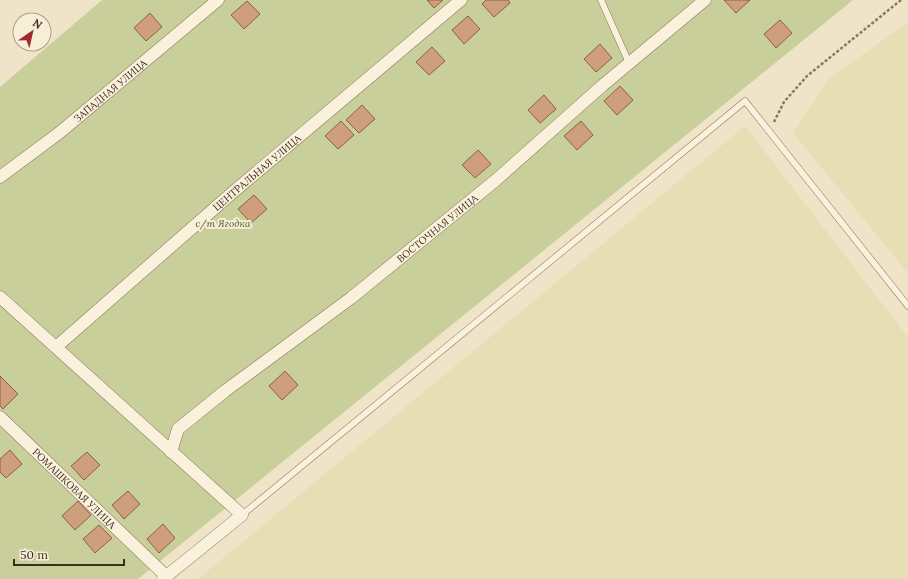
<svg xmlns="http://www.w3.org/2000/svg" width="908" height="579" viewBox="0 0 908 579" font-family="Lora,serif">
<rect width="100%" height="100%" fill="#f0e4c8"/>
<g fill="#e6deb5">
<polygon points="908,22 908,273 793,133 829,79"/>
<polygon points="745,126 908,337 908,579 198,579"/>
</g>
<polygon fill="#c9cf9b" points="102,0 853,0 138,579 0,579 0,87"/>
<g fill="#cf9f7d" stroke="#8d5f41">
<polygon points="427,0 443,0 434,8"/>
<polygon points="486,0 508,0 510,3 494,17 482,4"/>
<polygon points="724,0 750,0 736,13"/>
<polygon points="247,1 260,14 244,29 231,15"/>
<polygon points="150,13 162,27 146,41 134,28"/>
<polygon points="468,16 480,29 464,44 452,30"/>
<polygon points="780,20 792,33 776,48 764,34"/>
<polygon points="600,44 612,58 596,72 584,59"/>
<polygon points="432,47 445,61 429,75 416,62"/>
<polygon points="620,86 633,100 617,115 604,101"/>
<polygon points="544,95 556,109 540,123 528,110"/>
<polygon points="362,105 375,119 359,133 346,120"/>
<polygon points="341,121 354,135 338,149 325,136"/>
<polygon points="581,121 593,135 577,150 564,136"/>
<polygon points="478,150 491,164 475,178 462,165"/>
<polygon points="254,195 267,209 251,223 238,209"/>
<polygon points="285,371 298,385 282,400 269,386"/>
<polygon points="0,376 18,394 3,409 0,406"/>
<polygon points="10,450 22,464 6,478 0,472 0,459"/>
<polygon points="87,452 100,465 84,480 71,466"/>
<polygon points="128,491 140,504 124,519 112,505"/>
<polygon points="78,501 91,515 75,530 62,516"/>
<polygon points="163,524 175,538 159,553 147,539"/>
<polygon points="99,525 112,538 95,553 83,539"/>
</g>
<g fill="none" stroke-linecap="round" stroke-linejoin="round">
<g stroke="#8d765c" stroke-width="7">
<g id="lane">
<polyline points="601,0 629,63"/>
<polyline points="242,515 745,101 908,306"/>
</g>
</g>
<g stroke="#8d765c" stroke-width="13">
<g id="street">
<path id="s1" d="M0,177L59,133L218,0"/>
<polyline points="0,297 242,515 163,579"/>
<path id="s2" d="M56,347L232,193L461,0"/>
<path id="s3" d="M0,417L166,576"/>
<path id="s4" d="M171,452L178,429L225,391L351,298L496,180L603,85L705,0"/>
</g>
</g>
<polyline stroke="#8d765c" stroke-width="2.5" stroke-dasharray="3 2" stroke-linecap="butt" points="774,122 784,102 807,76 901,0"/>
<use href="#lane" stroke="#faf1dc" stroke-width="6"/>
<use href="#street" stroke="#faf1dc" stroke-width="12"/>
</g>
<g text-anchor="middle" stroke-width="4" stroke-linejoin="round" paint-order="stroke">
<g font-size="10" fill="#3d2e20" stroke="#f7eed8">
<text dy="4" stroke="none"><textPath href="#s1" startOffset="140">ЗАПАДНАЯ УЛИЦА</textPath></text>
<text dy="4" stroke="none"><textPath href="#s2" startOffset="266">ЦЕНТРАЛЬНАЯ УЛИЦА</textPath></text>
<text dy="4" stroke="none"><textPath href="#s4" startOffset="352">ВОСТОЧНАЯ УЛИЦА</textPath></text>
<text dy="4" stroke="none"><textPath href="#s3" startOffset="103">РОМАШКОВАЯ УЛИЦА</textPath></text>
</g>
<g font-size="10" font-style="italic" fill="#4d5a26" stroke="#f7eed8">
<text x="223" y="227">с/т Ягодка</text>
</g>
</g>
<g transform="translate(32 32) rotate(34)"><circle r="19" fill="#f7eed8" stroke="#ada18e"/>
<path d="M0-3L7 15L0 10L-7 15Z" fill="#9e2a2b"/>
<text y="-6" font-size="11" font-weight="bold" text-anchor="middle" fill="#3d2e20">N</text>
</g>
<path d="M14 559v6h110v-6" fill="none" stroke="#3d2e20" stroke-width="2"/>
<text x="20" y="559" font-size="12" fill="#3d2e20" stroke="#f7eed8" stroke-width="3" paint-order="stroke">50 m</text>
</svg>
